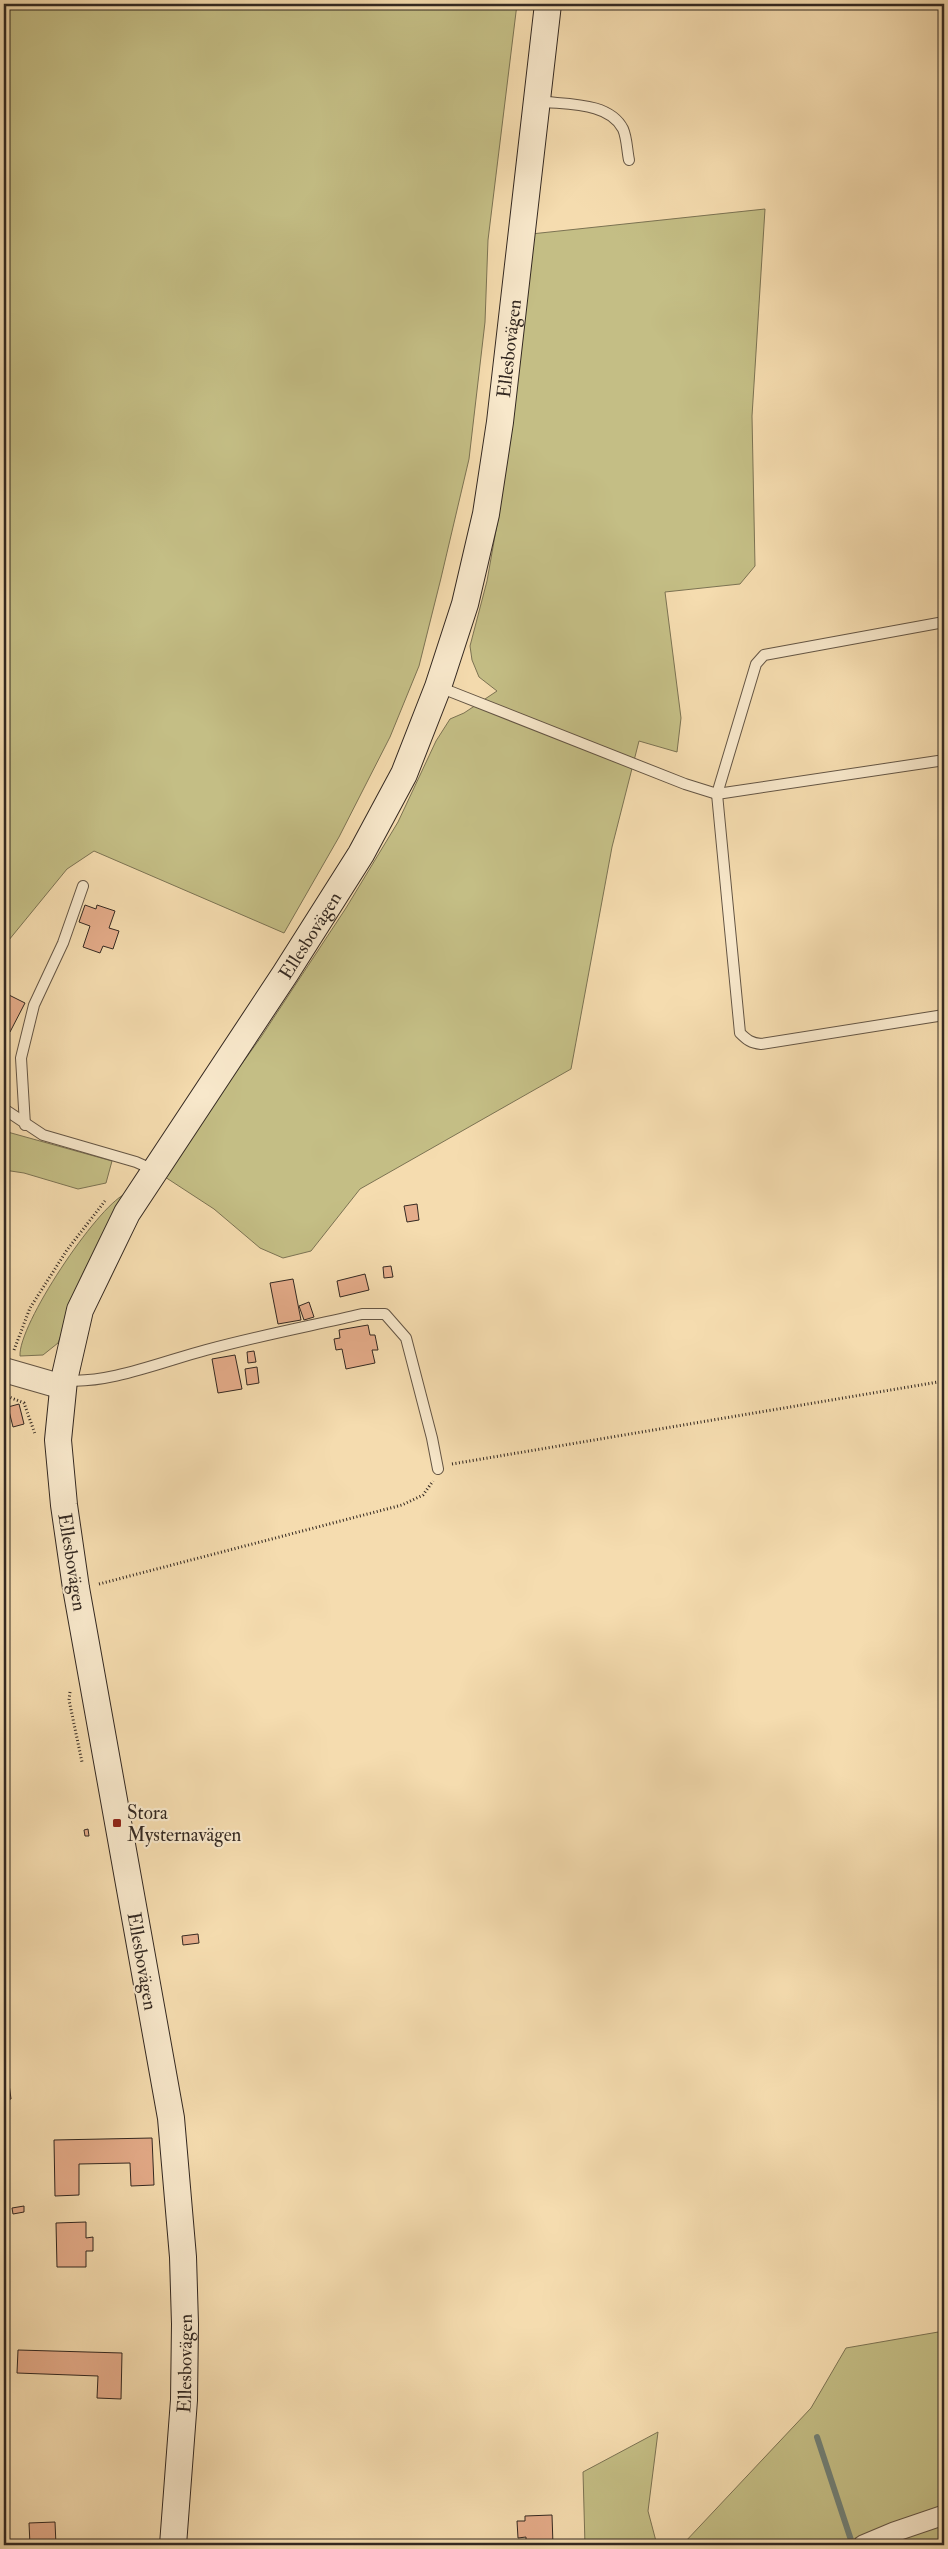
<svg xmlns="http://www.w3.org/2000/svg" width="948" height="2549" viewBox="0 0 948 2549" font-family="'IM FELL Double Pica',serif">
<rect width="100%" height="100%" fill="#f5dcaf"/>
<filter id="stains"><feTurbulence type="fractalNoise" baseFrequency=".004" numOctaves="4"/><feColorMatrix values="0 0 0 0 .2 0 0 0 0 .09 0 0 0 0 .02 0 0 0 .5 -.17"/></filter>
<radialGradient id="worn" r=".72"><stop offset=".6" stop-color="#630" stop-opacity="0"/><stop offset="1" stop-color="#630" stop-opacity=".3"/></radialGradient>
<g fill="#c4be85" stroke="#7c7353">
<polygon points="4,4 517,4 488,240 485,322 469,459 441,578 419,666 390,737 339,837 284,933 94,851 67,869 4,946"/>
<polygon points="765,209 752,416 755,566 740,584 665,592 681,718 677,752 639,741 612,847 571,1069 360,1189 311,1251 283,1258 260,1248 214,1209 165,1177 186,1142 261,1037 346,908 398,822 436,741 450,719 464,713 497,691 479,677 472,660 470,646 487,581 499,513 531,234"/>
<polygon points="4,1131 112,1161 106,1183 78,1189 24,1173 4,1170"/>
<path d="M125,1194L90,1260L58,1343L43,1355L20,1356C18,1325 96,1208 125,1194Z"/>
<polygon points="944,2331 944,2545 585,2545 583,2472 658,2432 648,2511 657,2545 684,2543 811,2408 846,2348"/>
</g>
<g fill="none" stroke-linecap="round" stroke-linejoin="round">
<polyline stroke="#728076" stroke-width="6" points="817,2437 851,2540"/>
</g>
<g fill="#e5ac8a" stroke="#332821">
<polygon points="85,905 96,909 97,905 115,911 109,928 119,931 113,949 103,946 100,953 83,947 90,926 79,922"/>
<polygon points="7,994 25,1003 10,1032 4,1029 4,1001"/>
<polygon points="417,1204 419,1220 407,1222 404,1206"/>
<polygon points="391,1266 393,1277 384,1278 383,1267"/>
<polygon points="365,1274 369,1290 340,1297 337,1281"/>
<polygon points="293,1279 301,1320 278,1324 270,1283"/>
<polygon points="309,1302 314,1317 304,1320 299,1306"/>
<polygon points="368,1325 370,1335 375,1335 378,1350 372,1350 375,1363 346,1369 342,1349 336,1350 334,1339 340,1338 339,1330"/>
<polygon points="254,1351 256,1362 248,1363 247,1352"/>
<polygon points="235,1355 242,1389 218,1393 212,1359"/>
<polygon points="257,1367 259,1383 247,1385 245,1369"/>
<polygon points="19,1404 24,1424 13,1427 8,1407"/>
<polygon points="88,1829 89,1836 85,1836 84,1830"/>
<polygon points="198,1934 199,1943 183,1945 182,1936"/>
<polygon points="6,2061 11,2099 4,2100 4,2062"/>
<polygon points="152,2138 154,2185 131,2186 130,2163 79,2164 79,2195 55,2196 54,2140"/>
<polygon points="24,2206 24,2212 13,2214 12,2208"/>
<polygon points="86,2222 86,2238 93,2237 93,2251 86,2251 86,2267 57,2267 56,2223"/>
<polygon points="18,2350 122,2353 121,2399 97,2398 98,2376 17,2373"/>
<polygon points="552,2515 553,2545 526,2545 526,2537 518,2538 517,2521 525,2521 525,2516"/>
<polygon points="55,2522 56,2545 30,2545 29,2523"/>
</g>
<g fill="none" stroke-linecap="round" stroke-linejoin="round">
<g stroke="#645544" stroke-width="12">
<g id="service">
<path d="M538,101C564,105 609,101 623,129C627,138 627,151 629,160"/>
<path d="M944,622L764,655L756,664L717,794L740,1033C747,1040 751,1043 761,1044L944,1015"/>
<polyline points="439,687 685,784 717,794 938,761"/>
<polyline points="4,1109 43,1135 136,1162 154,1170"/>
<polyline points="25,1125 21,1058 34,1005 63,943 83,886"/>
<path d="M64,1380C106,1385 164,1361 206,1350C257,1336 310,1326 362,1314H385L406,1338L432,1438L438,1469"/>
</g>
</g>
<g stroke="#645544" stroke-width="21">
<polyline id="minor" points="863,2545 894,2532 944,2515"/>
</g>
<g stroke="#645544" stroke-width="26">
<polyline id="tertiary" points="4,1370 63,1387"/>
</g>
<g stroke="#332821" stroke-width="28">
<g id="secondary">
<path id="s1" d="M173,2545L184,2400L185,2324L183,2257L171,2118L76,1588L64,1505L58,1440L64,1380L80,1310L127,1213L285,974L361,854L404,774L438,687L465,604L486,514L500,422L548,4"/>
</g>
</g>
<g stroke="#332821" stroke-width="3" stroke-dasharray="1 2.5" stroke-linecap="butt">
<polyline points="14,1350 30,1308 67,1250 105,1201"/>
<polyline points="4,1395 24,1403 35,1434"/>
<polyline points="452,1464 944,1381"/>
<polyline points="99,1584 402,1505 423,1495 433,1481"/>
<polyline points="70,1692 69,1700 82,1762"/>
</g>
<use href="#service" stroke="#f8e8cb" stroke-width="10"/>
<use href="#minor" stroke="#f8e8cb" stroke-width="19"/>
<use href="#tertiary" stroke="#f8e8cb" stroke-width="24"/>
<use href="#secondary" stroke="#f8e8cb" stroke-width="26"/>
</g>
<rect fill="#8f2418" stroke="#f8e8cb" stroke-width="2" x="112" y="1818" width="10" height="10" rx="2.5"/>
<g text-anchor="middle" stroke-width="4.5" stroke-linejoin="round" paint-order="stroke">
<g font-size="19" fill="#332821" stroke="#f8e8cb">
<text dy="7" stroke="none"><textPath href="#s1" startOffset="2315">Ellesbovägen</textPath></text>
<text dy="7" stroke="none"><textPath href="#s1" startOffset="1688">Ellesbovägen</textPath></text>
<text transform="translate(73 1562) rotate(81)" y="7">Ellesbovägen</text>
<text transform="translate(143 1961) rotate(80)" y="7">Ellesbovägen</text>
<text dy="7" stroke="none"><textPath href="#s1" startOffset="182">Ellesbovägen</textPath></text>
</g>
<g font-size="19" fill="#332821" stroke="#f8e8cb" text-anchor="start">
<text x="127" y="1819">Stora<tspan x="127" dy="22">Mysternavägen</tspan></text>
</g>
</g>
<rect width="948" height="2549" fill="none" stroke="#f5dcaf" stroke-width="20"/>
<rect x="5" y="5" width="938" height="2539" fill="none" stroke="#332821" stroke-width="2.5"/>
<rect x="10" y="10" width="928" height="2529" fill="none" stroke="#332821"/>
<rect width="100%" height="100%" filter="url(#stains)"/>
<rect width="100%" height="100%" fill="url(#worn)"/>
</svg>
